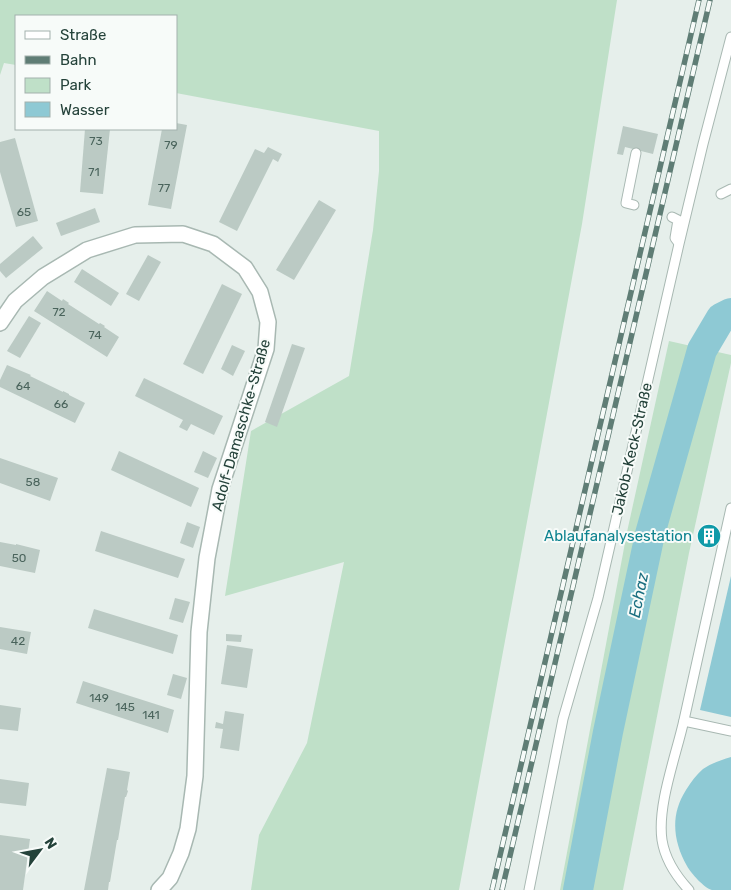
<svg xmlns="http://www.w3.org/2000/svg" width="731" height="890" viewBox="0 0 731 890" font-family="Rubik,sans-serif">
<rect width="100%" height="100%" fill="#e6efeb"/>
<g fill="#bfe0c8">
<polygon points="0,0 617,0 582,224 459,890 251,890 259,835 307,743 344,562 225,596 251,431 349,376 373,230 379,171 379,131 176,93 176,16 16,16 16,65 4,63 0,75"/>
<polygon points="669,341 731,355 731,363 689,553 623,890 560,890 627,532"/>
</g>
<g fill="#8ec9d4">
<polygon points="731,576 731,717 700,710"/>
<path d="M731,757V890C725,890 717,890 712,890C704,888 691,873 687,866C673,841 670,815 686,790C691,782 696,775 703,769C712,763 721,760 731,757Z"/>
</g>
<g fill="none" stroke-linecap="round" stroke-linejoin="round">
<polyline stroke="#8ec9d4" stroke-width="30" points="578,890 608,732 650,534 702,350 721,318 731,313"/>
</g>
<g fill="#bbcac4">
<polygon points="176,123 187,125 171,209 148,205 162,129 176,129"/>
<polygon points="623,126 658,134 653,154 625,147 623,155 617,154"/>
<polygon points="85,129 110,129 103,194 80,192"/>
<polygon points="15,138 38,221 16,227 0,172 0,142"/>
<polygon points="268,147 282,154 278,162 273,159 237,231 219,222 255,149 264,153"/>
<polygon points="319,200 336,210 294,280 276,270"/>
<polygon points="95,208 100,222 61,236 56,223"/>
<polygon points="33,236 43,248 6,278 0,271 0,264"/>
<polygon points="148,255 161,262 139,301 126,294"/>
<polygon points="82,269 119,293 111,306 74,282"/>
<polygon points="222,284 242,294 203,374 183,364"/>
<polygon points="47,291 62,301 63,299 69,303 68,304 99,324 100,323 105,326 104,327 119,337 107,357 34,311"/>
<polygon points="29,316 41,323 20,358 7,351"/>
<polygon points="292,344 305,348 277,427 265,422"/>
<polygon points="232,345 245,351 233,376 221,369"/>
<polygon points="7,365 31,375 30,376 63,392 63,391 69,394 69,395 85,403 75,423 0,387 0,380"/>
<polygon points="144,378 223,416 214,435 191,424 187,431 179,427 183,420 135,396"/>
<polygon points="119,451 199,488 191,507 111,470"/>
<polygon points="203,451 217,458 208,478 194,472"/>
<polygon points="0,458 58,478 50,501 0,483"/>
<polygon points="187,522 200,527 193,548 180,543"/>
<polygon points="707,528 715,530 712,544 704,542"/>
<polygon points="101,531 185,559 178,578 95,551"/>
<polygon points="0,542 16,545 16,544 40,550 35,573 0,566"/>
<polygon points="175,598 190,602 183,623 169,619"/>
<polygon points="94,609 178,635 173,654 88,628"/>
<polygon points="0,627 31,632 27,654 0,649"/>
<polygon points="226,634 242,635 241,642 226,641"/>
<polygon points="227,645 253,649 247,688 221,684"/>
<polygon points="173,674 187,678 181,699 167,695"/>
<polygon points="83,681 174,710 168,733 76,703"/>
<polygon points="0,705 21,708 18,731 0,729"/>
<polygon points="225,711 244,714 239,751 220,748 223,729 215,728 216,722 223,724"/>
<polygon points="107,768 130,772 127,790 128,791 126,797 125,797 118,840 117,840 110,882 109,882 108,890 84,890"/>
<polygon points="0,779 29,783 26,806 0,803"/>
<polygon points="0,835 30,839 23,890 0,890"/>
</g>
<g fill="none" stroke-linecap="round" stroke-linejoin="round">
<g stroke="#a8b8b2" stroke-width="11">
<g id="lane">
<polyline points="721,194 731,189"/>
<polyline points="634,205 626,203 636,153"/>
<polyline points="672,217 678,220 675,238 678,242"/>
<polyline points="684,721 731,731"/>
<polyline points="529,890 563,719 598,598 679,244 703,144 731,37"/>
<path d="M689,890C676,876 665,859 662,840C657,805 676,756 684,720C700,650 715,579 731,508"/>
</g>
</g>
<g stroke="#a8b8b2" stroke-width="18">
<polyline id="street" points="0,323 15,301 43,277 87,250 135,235 183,234 213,244 245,268 260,292 268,322 266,349 220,489 207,558 199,632 195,776 188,829 181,853 170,878 159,890"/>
</g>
<use href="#lane" stroke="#fff" stroke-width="9"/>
<use href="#street" stroke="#fff" stroke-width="15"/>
<g stroke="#5f7d75" stroke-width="5.5">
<g id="rail">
<polyline points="492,890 699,0"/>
<polyline points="502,890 710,0"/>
</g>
</g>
<use href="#rail" stroke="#f7fbf9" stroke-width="4" stroke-dasharray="11" stroke-linecap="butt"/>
</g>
<defs>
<g id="building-disc" transform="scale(1.25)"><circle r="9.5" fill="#0f9aa8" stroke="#f7fbf9"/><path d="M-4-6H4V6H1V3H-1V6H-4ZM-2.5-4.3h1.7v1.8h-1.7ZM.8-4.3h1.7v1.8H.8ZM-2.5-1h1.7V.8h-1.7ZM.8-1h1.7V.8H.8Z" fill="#fff"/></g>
</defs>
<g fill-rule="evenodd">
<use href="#building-disc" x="709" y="536"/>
</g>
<g text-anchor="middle" stroke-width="4" stroke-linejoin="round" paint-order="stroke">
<g font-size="12" fill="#4a645c">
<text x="96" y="145">73</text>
<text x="171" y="149">79</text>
<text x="94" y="176">71</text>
<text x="164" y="192">77</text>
<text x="24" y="216">65</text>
<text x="59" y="316">72</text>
<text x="95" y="339">74</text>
<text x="23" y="390">64</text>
<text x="61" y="408">66</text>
<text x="33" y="486">58</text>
<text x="19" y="562">50</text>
<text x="18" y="645">42</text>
<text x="99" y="702">149</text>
<text x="125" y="711">145</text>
<text x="151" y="719">141</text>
</g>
<g font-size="15" fill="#24423a" stroke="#f7fbf9">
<text transform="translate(241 425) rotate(-74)" y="5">Adolf-Damaschke-Straße</text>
<text transform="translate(632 449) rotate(-77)" y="5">Jakob-Keck-Straße</text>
</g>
<g font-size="15" fill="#0d838f" stroke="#f7fbf9" text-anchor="end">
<text x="692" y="541">Ablaufanalysestation</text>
</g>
<g font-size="16" font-style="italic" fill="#1c6f80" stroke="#f7fbf9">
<text transform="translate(638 595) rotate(-79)" y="6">Echaz</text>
</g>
</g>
<rect x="15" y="15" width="162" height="115" fill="#f7fbf9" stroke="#a3b1ad"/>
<rect x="25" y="31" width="25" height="8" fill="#ffffff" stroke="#a3b1ad"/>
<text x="60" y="40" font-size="15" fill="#24423a">Straße</text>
<rect x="25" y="56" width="25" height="8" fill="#5f7d75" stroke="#a3b1ad"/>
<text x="60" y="65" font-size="15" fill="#24423a">Bahn</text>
<rect x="25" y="78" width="25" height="15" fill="#bfe0c8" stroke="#a3b1ad"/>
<text x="60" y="90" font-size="15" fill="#24423a">Park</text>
<rect x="25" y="102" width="25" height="15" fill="#8ec9d4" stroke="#a3b1ad"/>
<text x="60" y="115" font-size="15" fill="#24423a">Wasser</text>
<g transform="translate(40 850) rotate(58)" stroke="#f7fbf9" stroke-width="4" paint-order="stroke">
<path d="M0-4L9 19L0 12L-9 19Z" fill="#24423a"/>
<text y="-8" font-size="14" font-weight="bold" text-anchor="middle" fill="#24423a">N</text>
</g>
</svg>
